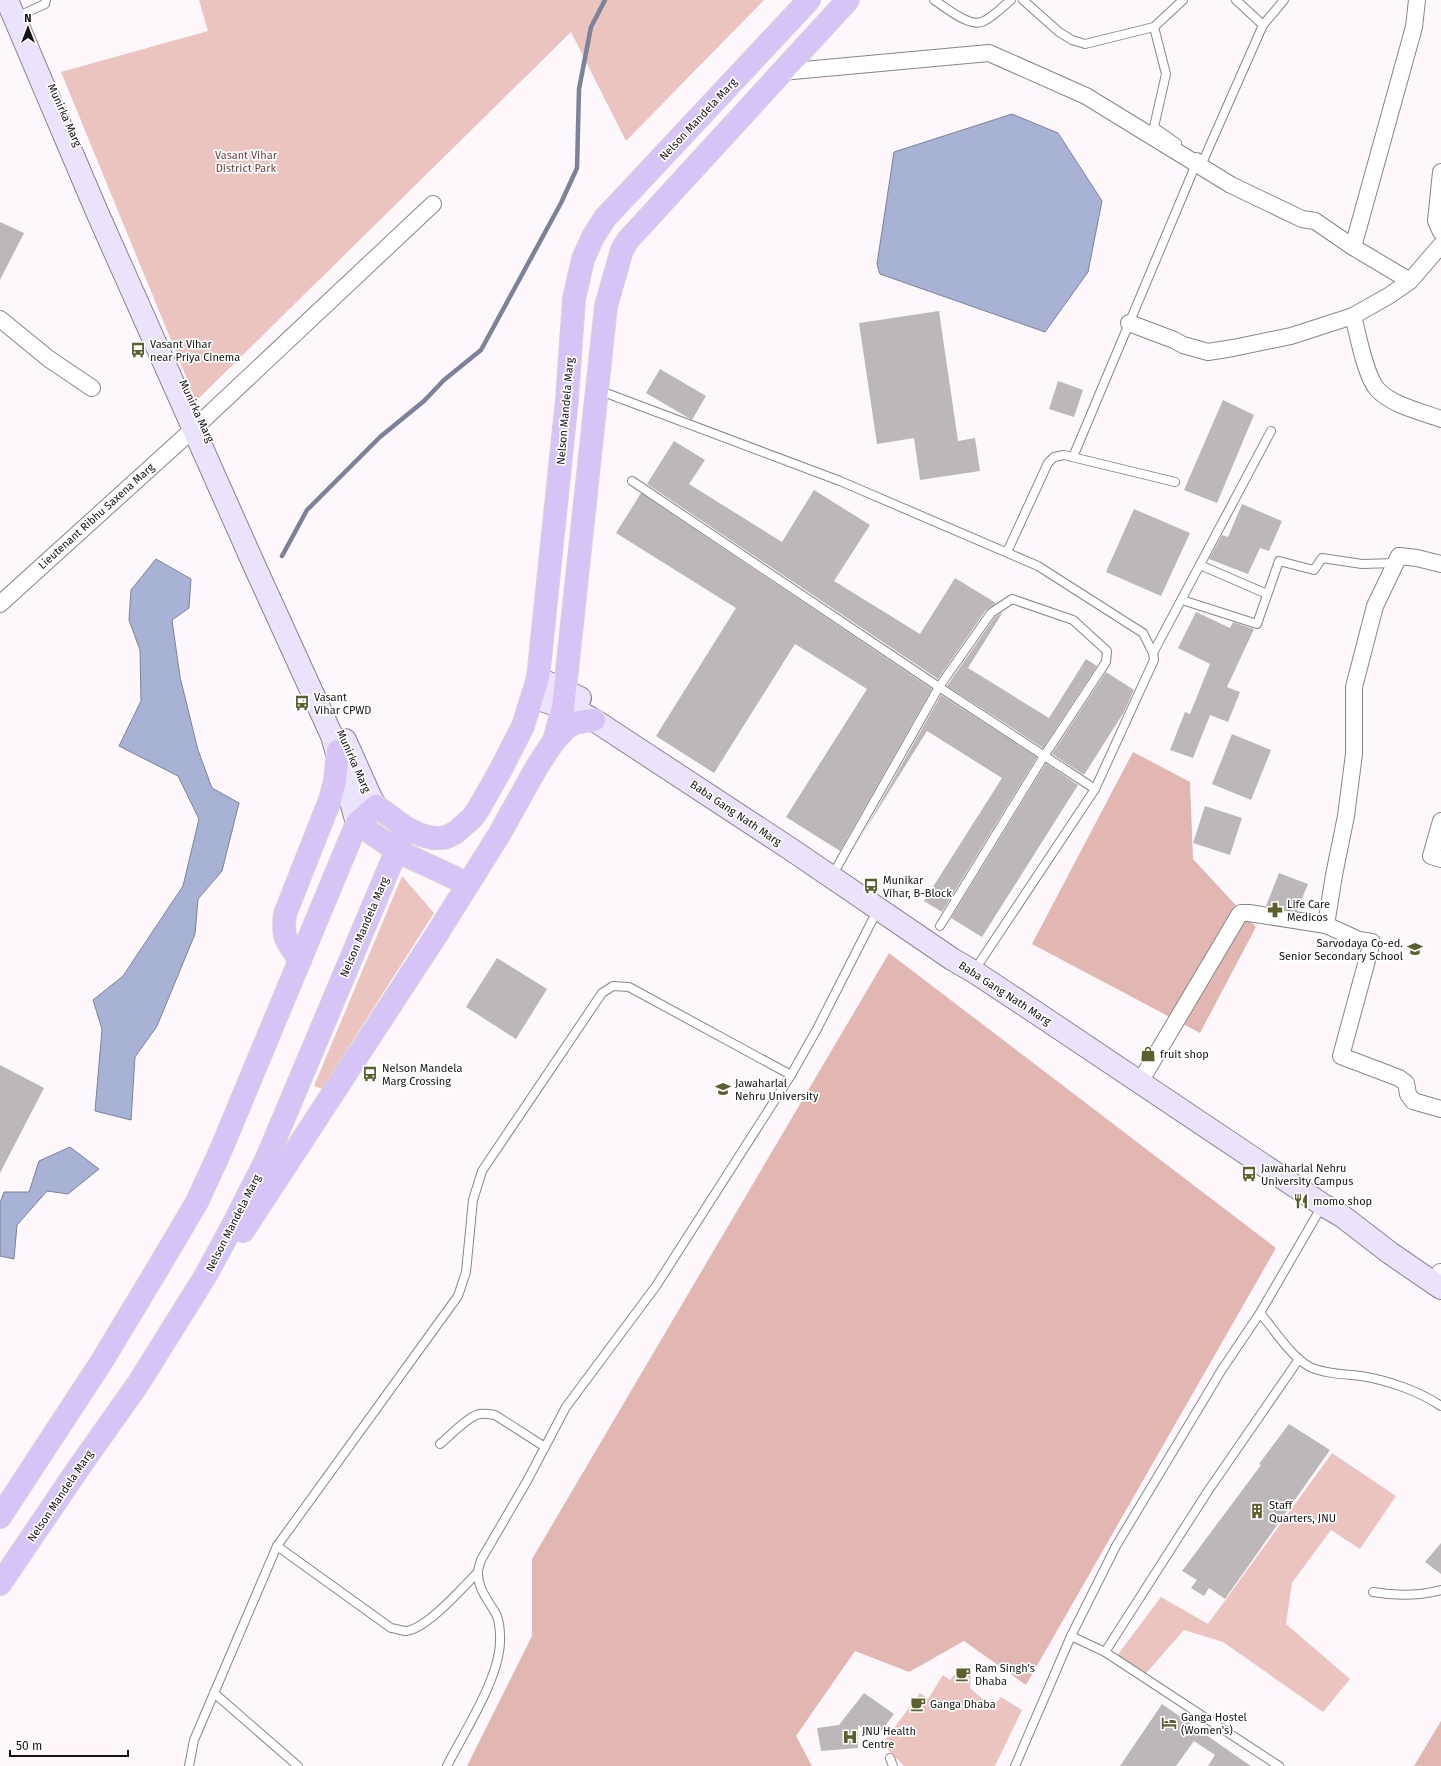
<svg xmlns="http://www.w3.org/2000/svg" width="1441" height="1766" viewBox="0 0 1441 1766" font-family="'Fira Sans',sans-serif">
<rect width="100%" height="100%" fill="#fef8fd"/>
<g fill="#ebc4bf">
<polygon points="199,0 764,0 626,141 571,32 196,401 61,72 208,31"/>
<polygon points="402,876 434,913 322,1089 314,1086"/>
<polygon points="1332,1453 1396,1496 1360,1549 1331,1530 1292,1583 1286,1624 1350,1679 1323,1712 1223,1642 1184,1630 1142,1678 1113,1661 1161,1597 1208,1624"/>
<polygon points="961,1666 971,1673 970,1688 992,1707 1001,1697 1022,1710 995,1766 904,1766 882,1744 920,1693 928,1699 943,1675 950,1680"/>
</g>
<g fill="#e2b7b2">
<polygon points="1133,752 1190,782 1193,859 1256,927 1200,1033 1032,944"/>
<polygon points="889,953 1276,1248 1026,1685 964,1641 909,1672 855,1651 796,1736 812,1766 467,1766 532,1636 532,1559"/>
<polygon points="1441,1721 1441,1766 1414,1766"/>
</g>
<g fill="#a7b2d4" stroke="#7b829a">
<polygon points="1012,114 1058,133 1102,201 1088,272 1045,332 880,274 877,264 894,152"/>
<polygon points="156,559 191,579 189,608 172,620 180,677 198,750 212,788 239,803 222,871 198,899 195,934 157,1026 135,1057 131,1120 95,1111 102,1029 93,1000 123,976 183,886 199,819 178,776 119,746 141,701 140,650 129,620 131,590"/>
<polygon points="70,1147 99,1169 68,1194 47,1191 17,1225 14,1259 0,1256 0,1203 4,1192 29,1192 39,1161"/>
</g>
<g fill="none" stroke-linecap="round" stroke-linejoin="round">
<polyline stroke="#7b829a" stroke-width="4.5" points="282,556 307,510 380,437 424,401 444,380 481,350 561,203 577,168 579,89 591,27 605,0"/>
</g>
<g fill="#beb7b9">
<polygon points="0,222 24,233 0,280"/>
<polygon points="939,311 958,441 975,438 980,471 920,480 914,438 877,444 859,323"/>
<polygon points="660,369 706,396 692,420 646,393"/>
<polygon points="1058,381 1083,390 1074,417 1049,409"/>
<polygon points="1223,400 1254,415 1217,503 1184,490"/>
<polygon points="674,441 705,460 689,484 782,542 814,490 870,525 834,581 920,634 955,578 996,603 986,610 938,679 647,484"/>
<polygon points="641,493 932,689 840,851 786,817 867,689 795,644 714,773 656,736 736,608 616,533"/>
<polygon points="1242,504 1282,521 1269,551 1260,548 1248,574 1209,559 1222,535 1228,537"/>
<polygon points="1134,509 1190,533 1161,596 1106,572"/>
<polygon points="1003,612 968,668 1049,718 1086,659 1097,666 1043,748 947,686 995,617"/>
<polygon points="1196,612 1230,628 1233,622 1254,629 1227,687 1240,692 1228,722 1210,715 1193,758 1170,750 1185,712 1190,714 1210,664 1178,648"/>
<polygon points="1106,672 1134,690 1124,712 1084,775 1052,754"/>
<polygon points="941,695 1037,757 942,912 924,901 1002,778 927,731 862,835"/>
<polygon points="1232,734 1271,750 1251,800 1212,784"/>
<polygon points="1046,763 1078,785 982,937 951,918"/>
<polygon points="1205,806 1242,818 1230,855 1193,843"/>
<polygon points="1279,873 1308,884 1297,911 1266,906"/>
<polygon points="497,958 547,989 516,1039 466,1007"/>
<polygon points="0,1065 44,1088 0,1173"/>
<polygon points="1289,1424 1330,1450 1225,1599 1209,1588 1204,1596 1191,1588 1197,1580 1182,1571 1261,1465 1259,1464"/>
<polygon points="1441,1543 1441,1574 1425,1562"/>
<polygon points="864,1693 894,1714 877,1737 858,1725 858,1748 821,1751 817,1728 839,1725"/>
<polygon points="1162,1704 1222,1746 1251,1766 1208,1766 1215,1755 1194,1741 1176,1766 1120,1766"/>
</g>
<g fill="none" stroke-linecap="round" stroke-linejoin="round">
<g stroke="#8a8589" stroke-width="10">
<g id="lane">
<path d="M934,0C945,7 971,29 984,21C994,16 1002,7 1011,0"/>
<polyline points="1023,0 1059,32 1072,40 1085,44 1154,27 1183,0"/>
<polyline points="1236,0 1263,25 1284,0"/>
<polyline points="23,14 45,4 46,0"/>
<polyline points="1154,27 1166,74 1154,127 1177,143"/>
<polyline points="1197,157 1203,161 1263,25"/>
<polyline points="598,390 840,481 1038,566 1143,633 1153,653 1154,660 1095,789 980,962"/>
<polyline points="1073,457 1196,164"/>
<polyline points="632,481 939,687 1095,789"/>
<polyline points="1007,552 1048,463 1054,457 1064,455 1175,482"/>
<polyline points="1200,565 1267,594"/>
<polyline points="1182,600 1257,624 1279,561 1314,570 1322,558 1362,564 1396,563"/>
<polyline points="1153,653 1271,431"/>
<polyline points="837,867 939,687 991,613 1012,599 1073,620 1107,651 1106,662 1044,756 940,926"/>
<path d="M1260,1313C1274,1329 1291,1357 1310,1367C1325,1374 1345,1374 1361,1376C1387,1380 1419,1391 1441,1406"/>
<path d="M440,1444C450,1436 466,1418 479,1414C484,1413 489,1414 495,1415L545,1447"/>
<path d="M277,1546L391,1628C395,1628 401,1631 406,1631C427,1629 463,1587 478,1572"/>
<path d="M1373,1592C1396,1596 1418,1596 1441,1590"/>
<polyline points="1071,1636 1105,1652 1279,1766"/>
<polyline points="1105,1652 1208,1491 1299,1359"/>
<polyline points="214,1693 298,1766"/>
<polyline points="890,1758 893,1766"/>
<polyline points="189,1766 194,1740 277,1546 458,1296 466,1272 473,1200 482,1171 602,993 613,986 629,987 791,1075"/>
<path d="M447,1766C464,1732 502,1675 500,1637C500,1631 499,1622 497,1616C490,1602 477,1589 478,1572C478,1568 480,1564 481,1560L527,1481L566,1407L656,1286L791,1075L817,1029L878,909"/>
<polyline points="1015,1766 1071,1636 1116,1546 1221,1371 1260,1313 1322,1206"/>
</g>
</g>
<g stroke="#8a8589" stroke-width="18">
<g id="street">
<polyline points="782,72 989,53 1086,96 1231,185 1302,219 1315,221 1353,247 1414,27 1417,0"/>
<polyline points="1441,172 1436,221 1441,232"/>
<polyline points="1353,247 1410,281"/>
<path d="M1353,316C1358,334 1365,375 1377,389C1391,405 1422,412 1441,419"/>
<polyline points="0,319 49,359 92,388"/>
<polyline points="1129,323 1174,340 1183,345 1208,352 1233,348 1291,336 1353,316 1390,295 1410,281 1441,245"/>
<polyline points="0,604 201,422 433,204"/>
<polyline points="1441,821 1431,856 1441,859"/>
<polyline points="1326,925 1334,875 1346,816 1354,754 1354,687 1375,606 1399,556 1417,558 1441,564"/>
<polyline points="1140,1082 1239,915 1241,913 1249,913 1326,925 1359,940 1372,942 1341,1056 1399,1078 1406,1083 1408,1094 1413,1101 1441,1109"/>
<polyline points="1440,1272 1441,1272"/>
</g>
</g>
<g stroke="#8a8589" stroke-width="24">
<g id="secondary">
<polyline points="7,0 97,212 255,567 332,736 357,823"/>
<polyline points="538,678 580,698"/>
<polyline points="533,697 585,715 594,720 789,848 952,959 976,973 1035,1012 1323,1205 1342,1216 1390,1253 1441,1288"/>
<polyline points="345,740 371,798 376,806"/>
</g>
</g>
<g stroke="#d5d5d5" stroke-width="24">
<g id="primary">
<polyline points="554,741 563,708 606,306 622,250 628,240 848,0"/>
<polyline points="357,823 397,851 468,884"/>
<path d="M300,960C286,940 282,939 285,914L330,800L335,781L338,751"/>
<polyline points="243,1231 437,934 500,833 538,765 554,741 566,728 574,723 594,720"/>
<polyline points="0,1517 102,1361 155,1273 197,1202 220,1152 357,823 376,806 406,828 421,835 433,838 444,838 455,833 472,818 479,808 500,771 523,726 538,678 567,399 574,299 583,259 593,237 605,218 809,0"/>
<polyline points="0,1584 80,1466 138,1384 206,1275 233,1225 267,1158 406,828"/>
</g>
</g>
<use href="#lane" stroke="#fff" stroke-width="8"/>
<use href="#street" stroke="#fff" stroke-width="16"/>
<use href="#secondary" stroke="#ebe2fb" stroke-width="22"/>
<use href="#primary" stroke="#d7c4f7" stroke-width="22"/>
</g>
<defs>
<g id="bus-bare" transform="scale(1.2)"><path d="M-5-6H5V4H4V6H2V4H-2V6H-4V4H-5ZM-3.5-4V0h7V-4ZM-3.5 1.2v1.5H-2V1.2ZM2 1.2v1.5H3.5V1.2Z" fill="#5c602e" stroke="#fff" stroke-width="2.5" paint-order="stroke"/></g>
<g id="pharmacy-bare" transform="scale(1.2)"><path d="M-2-6h4v4h4v4h-4v4h-4v-4h-4v-4h4Z" fill="#5c602e" stroke="#fff" stroke-width="2.5" paint-order="stroke"/></g>
<g id="school-bare" transform="scale(1.2)"><path d="M0-5L7-2L0 1L-7-2ZM-4 1L0 2.5L4 1V4Q0 6-4 4Z" fill="#5c602e" stroke="#fff" stroke-width="2.5" paint-order="stroke"/></g>
<g id="shop-bare" transform="scale(1.2)"><path d="M-5-2.5h2.3a2.7 3.5 0 0 1 5.4 0H5L5.5 6h-11ZM-1.5-2.5h3a1.5 2.3 0 0 0-3 0Z" fill="#5c602e" stroke="#fff" stroke-width="2.5" paint-order="stroke"/></g>
<g id="university-bare" transform="scale(1.2)"><path d="M0-5L7-2L0 1L-7-2ZM-4 1L0 2.5L4 1V4Q0 6-4 4Z" fill="#5c602e" stroke="#fff" stroke-width="2.5" paint-order="stroke"/></g>
<g id="restaurant-bare" transform="scale(1.2)"><path d="M-5-6h1v4h1v-4h1v4h1v-4h1v5L-1.5 .5V6h-2V.5L-5-1ZM5-6V6H3V1.5H1.5Q1.5-4 5-6Z" fill="#5c602e" stroke="#fff" stroke-width="2.5" paint-order="stroke"/></g>
<g id="building-bare" transform="scale(1.2)"><path d="M-4-6H4V6H1V3H-1V6H-4ZM-2.5-4.3h1.7v1.8h-1.7ZM.8-4.3h1.7v1.8H.8ZM-2.5-1h1.7V.8h-1.7ZM.8-1h1.7V.8H.8Z" fill="#5c602e" stroke="#fff" stroke-width="2.5" paint-order="stroke"/></g>
<g id="cafe-bare" transform="scale(1.2)"><path d="M-5.5-4.5H6V0H3Q3 3.5 0 3.5H-2.5Q-5.5 3.5-5.5 0ZM3-3.2v2h1.7v-2ZM-6 4.5H4V6H-6Z" fill="#5c602e" stroke="#fff" stroke-width="2.5" paint-order="stroke"/></g>
<g id="hotel-bare" transform="scale(1.2)"><path d="M-6-4.5h1.5V1H6V5H4.5V3h-9V5H-6ZM-4 0a1.8 1.8 0 1 1 3.6 0ZM.5 0V-2.5h3Q6-2.5 6 0Z" fill="#5c602e" stroke="#fff" stroke-width="2.5" paint-order="stroke"/></g>
<g id="hospital-bare" transform="scale(1.2)"><path d="M-5-5h3v3.5h4V-5h3V5h-3V1.5h-4V5h-3Z" fill="#5c602e" stroke="#fff" stroke-width="2.5" paint-order="stroke"/></g>
</defs>
<g fill-rule="evenodd">
<use href="#bus-bare" x="138" y="350"/>
<use href="#bus-bare" x="302" y="703"/>
<use href="#bus-bare" x="871" y="886"/>
<use href="#pharmacy-bare" x="1275" y="910"/>
<use href="#school-bare" x="1415" y="949"/>
<use href="#shop-bare" x="1148" y="1054"/>
<use href="#bus-bare" x="370" y="1074"/>
<use href="#university-bare" x="723" y="1089"/>
<use href="#bus-bare" x="1249" y="1174"/>
<use href="#restaurant-bare" x="1301" y="1201"/>
<use href="#building-bare" x="1257" y="1511"/>
<use href="#cafe-bare" x="963" y="1674"/>
<use href="#cafe-bare" x="918" y="1704"/>
<use href="#hotel-bare" x="1169" y="1723"/>
<use href="#hospital-bare" x="850" y="1737"/>
</g>
<g text-anchor="middle" stroke-width="3.5" stroke-linejoin="round" paint-order="stroke">
<g font-size="11" fill="#141314" stroke="#fff">
<text transform="translate(65 115) rotate(66)" y="4">Munirka Marg</text>
<text transform="translate(698 119) rotate(-47)" y="4">Nelson Mandela Marg</text>
<text transform="translate(197 411) rotate(65)" y="4">Munirka Marg</text>
<text transform="translate(565 411) rotate(-85)" y="4">Nelson Mandela Marg</text>
<text transform="translate(96 516) rotate(-42)" y="4">Lieutenant Ribhu Saxena Marg</text>
<text transform="translate(354 761) rotate(66)" y="4">Munirka Marg</text>
<text transform="translate(736 813) rotate(34)" y="4">Baba Gang Nath Marg</text>
<text transform="translate(364 927) rotate(-67)" y="4">Nelson Mandela Marg</text>
<text transform="translate(1005 993) rotate(33)" y="4">Baba Gang Nath Marg</text>
<text transform="translate(233 1223) rotate(-63)" y="4">Nelson Mandela Marg</text>
<text transform="translate(60 1496) rotate(-56)" y="4">Nelson Mandela Marg</text>
</g>
<g font-size="11" fill="#743b36" stroke="#fff">
<text x="246" y="159">Vasant Vihar<tspan x="246" dy="13">District Park</tspan></text>
</g>
<g font-size="11" fill="#141314" stroke="#fff" text-anchor="start">
<text x="150" y="348">Vasant Vihar<tspan x="150" dy="13">near Priya Cinema</tspan></text>
<text x="314" y="701">Vasant<tspan x="314" dy="13">Vihar CPWD</tspan></text>
<text x="883" y="884">Munikar<tspan x="883" dy="13">Vihar, B-Block</tspan></text>
<text x="1287" y="908">Life Care<tspan x="1287" dy="13">Medicos</tspan></text>
<text x="1403" y="947" text-anchor="end">Sarvodaya Co-ed.<tspan x="1403" dy="13">Senior Secondary School</tspan></text>
<text x="1160" y="1058">fruit shop</text>
<text x="382" y="1072">Nelson Mandela<tspan x="382" dy="13">Marg Crossing</tspan></text>
<text x="735" y="1087">Jawaharlal<tspan x="735" dy="13">Nehru University</tspan></text>
<text x="1261" y="1172">Jawaharlal Nehru<tspan x="1261" dy="13">University Campus</tspan></text>
<text x="1313" y="1205">momo shop</text>
<text x="1269" y="1509">Staff<tspan x="1269" dy="13">Quarters, JNU</tspan></text>
<text x="975" y="1672">Ram Singh's<tspan x="975" dy="13">Dhaba</tspan></text>
<text x="930" y="1708">Ganga Dhaba</text>
<text x="1181" y="1721">Ganga Hostel<tspan x="1181" dy="13">(Women's)</tspan></text>
<text x="862" y="1735">JNU Health<tspan x="862" dy="13">Centre</tspan></text>
</g>
</g>
<g transform="translate(28 28)" stroke="#ffffff" stroke-width="3" paint-order="stroke">
<path d="M0-3L7 15L0 10L-7 15Z" fill="#141314"/>
<text y="-6" font-size="11" font-weight="bold" text-anchor="middle" fill="#141314">N</text>
</g>
<path d="M10 1750v6h118v-6" fill="none" stroke="#141314" stroke-width="2"/>
<text x="16" y="1750" font-size="12" fill="#141314" stroke="#ffffff" stroke-width="3" paint-order="stroke">50 m</text>
</svg>
